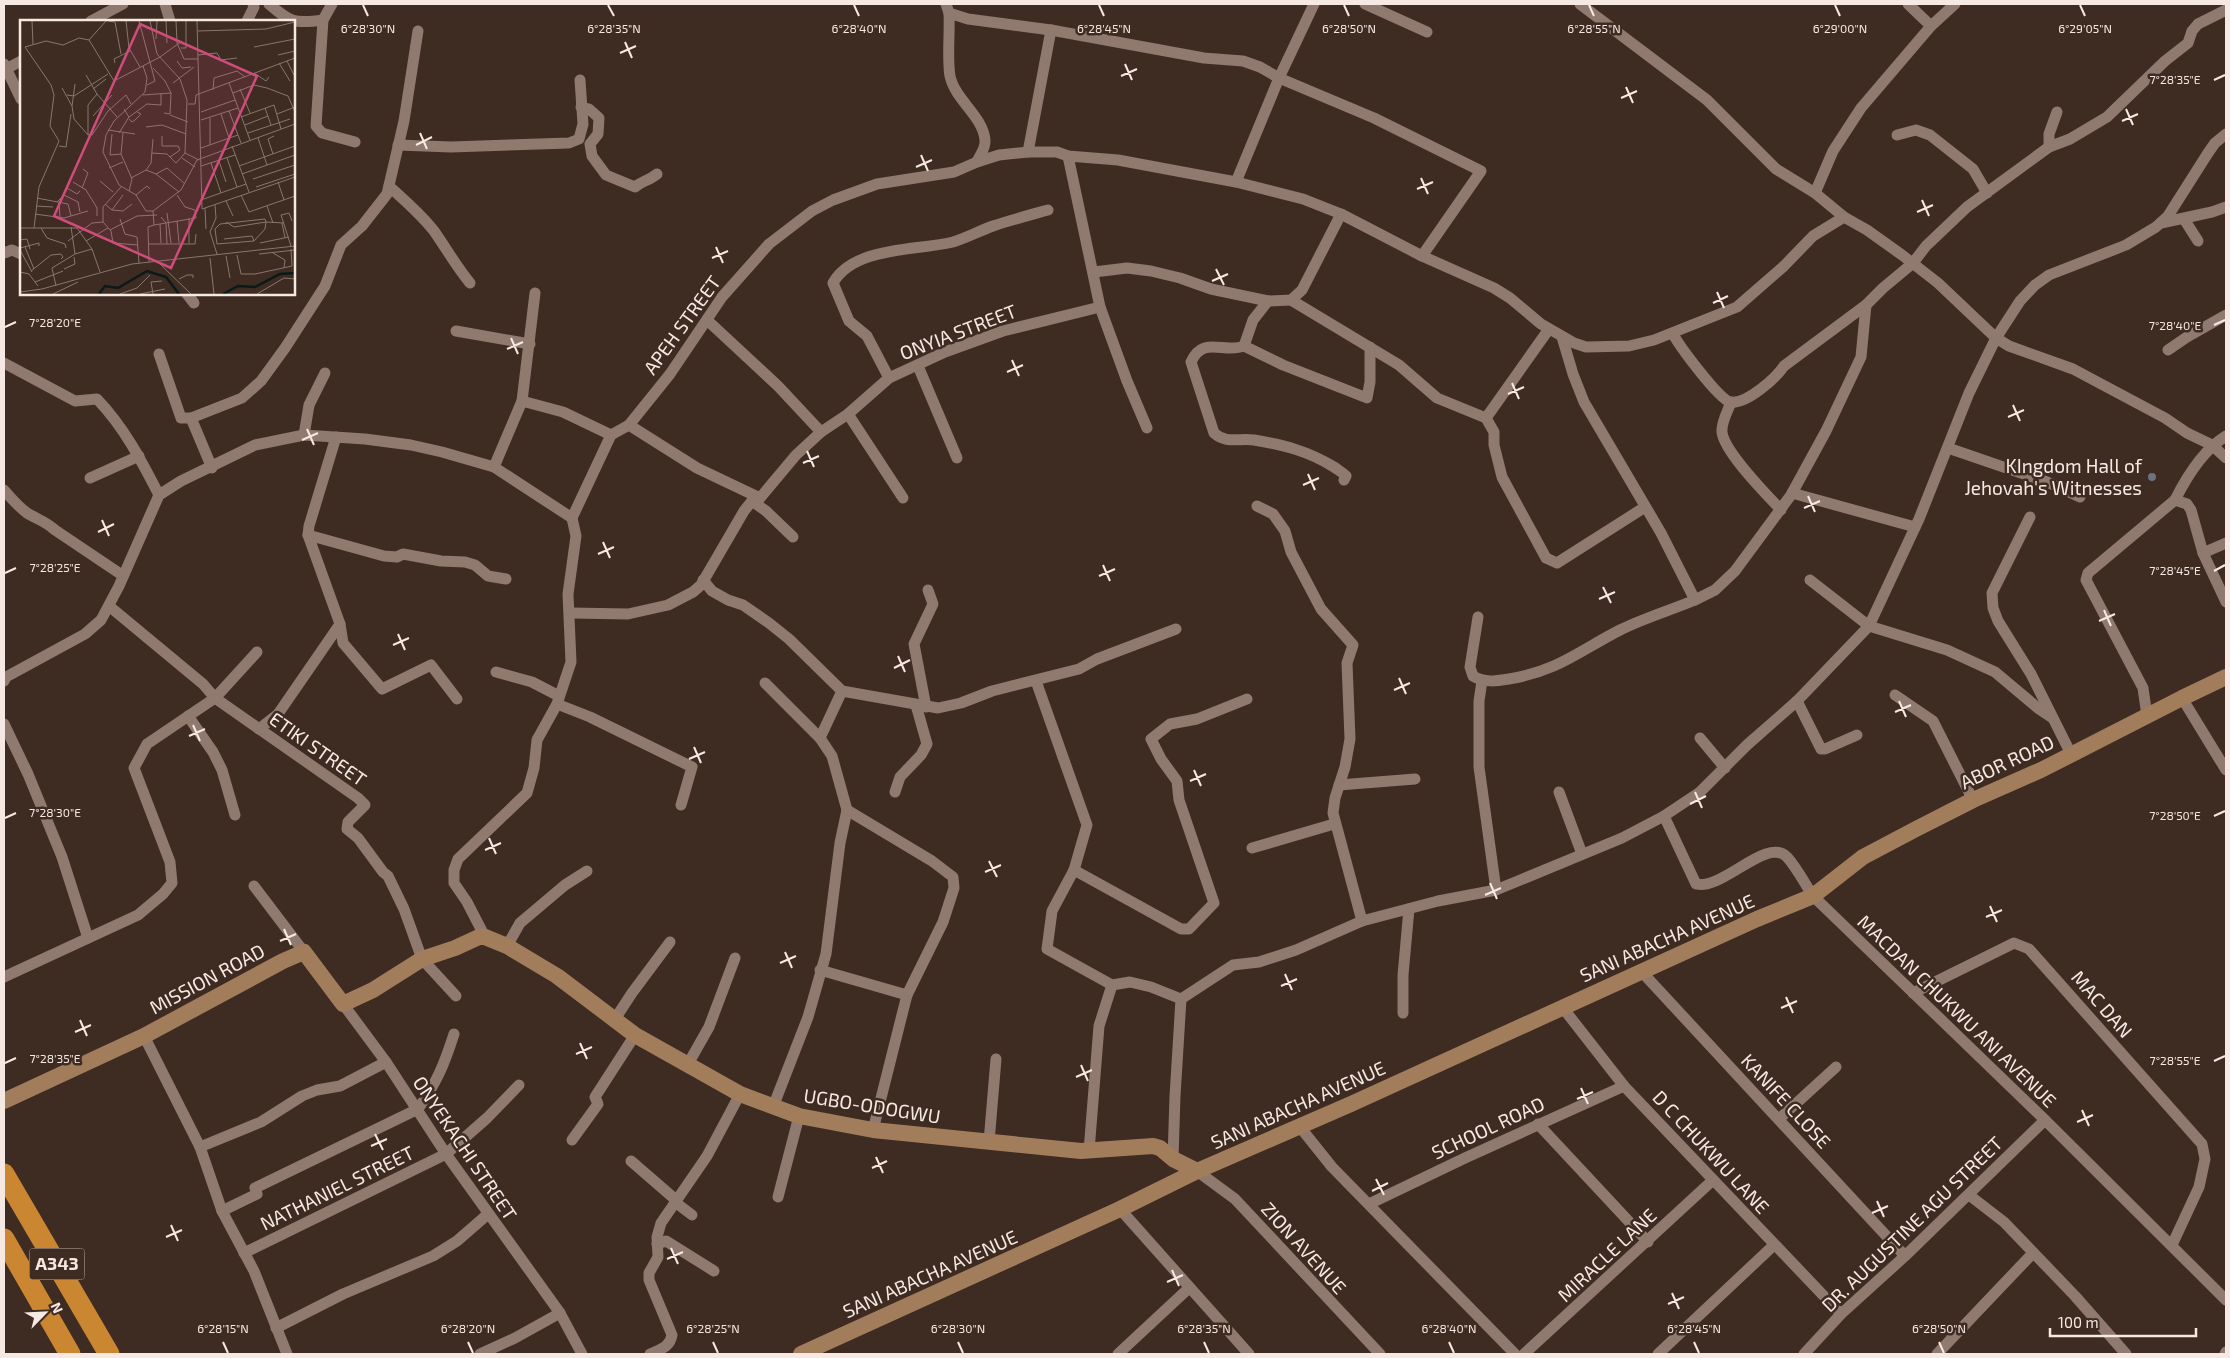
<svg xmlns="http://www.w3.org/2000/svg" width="2230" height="1358" viewBox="0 0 2230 1358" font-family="'Exo 2',sans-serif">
<rect width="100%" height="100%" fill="#3e2b21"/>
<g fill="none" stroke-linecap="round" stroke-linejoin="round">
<g stroke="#90796e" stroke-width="11">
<polyline points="165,4 170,21"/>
<path d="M269,4C290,22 294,24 323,20"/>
<polyline points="332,4 323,20 316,126 322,133 355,142"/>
<polyline points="946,4 949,13 968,19 1051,30 1204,58 1243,61 1260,67 1279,78 1374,118 1481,171 1422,256"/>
<polyline points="1365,4 1427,32"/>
<polyline points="1580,4 1707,100 1776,169 1815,193 1844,217 1867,230 1902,255 1938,283 1996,338 2009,346 2073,369 2165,418 2187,433 2212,445 2226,458"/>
<polyline points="1908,4 1931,26"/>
<path d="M949,13C950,32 947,59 950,76C955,100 983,116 985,140C986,148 980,155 977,162"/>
<polyline points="91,21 123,4"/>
<polyline points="247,21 254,7 253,4"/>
<polyline points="4,64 21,99"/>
<polyline points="6,69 21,61"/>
<path d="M581,107L589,109L599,118L598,134L590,144L592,156L606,175L635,187C642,181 650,180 657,174"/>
<polyline points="1897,135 1916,130 1930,135 1973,169 1987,193"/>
<polyline points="398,145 451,147 569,143 579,139 583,124 580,80"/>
<polyline points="2049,147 2049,134 2057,112"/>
<polyline points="1028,152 1051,30"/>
<polyline points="1068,156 1100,307 1127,381 1147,428"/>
<polyline points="1236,182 1279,78 1314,4"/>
<path d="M389,186C404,200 421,214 434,231C446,248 456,266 470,283"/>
<polyline points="1815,193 1833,151 1861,108 1931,26 1955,4"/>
<polyline points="2184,219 2198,241"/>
<polyline points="2161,223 2212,212 2226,207"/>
<polyline points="4,253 12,250 21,254"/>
<polyline points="1094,272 1127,268 1151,271 1180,278 1211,289 1268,301 1291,300 1302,290 1341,214"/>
<polyline points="187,294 194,303"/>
<polyline points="1291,300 1399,365 1437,398 1486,418 1494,432 1494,445 1502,477 1546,558 1557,563 1645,507"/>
<polyline points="1268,301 1253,320 1244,346 1283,365 1367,398 1370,382 1370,347"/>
<polyline points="707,320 778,386 821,432"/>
<polyline points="456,331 530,344"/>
<path d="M1673,334C1680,347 1718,398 1730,402C1746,405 1776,378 1784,366L1866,305L1883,288L1913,263L1926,246L1967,207L2049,147L2070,139L2107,117L2165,61L2188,43L2192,31L2198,24L2226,10"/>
<polyline points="1562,337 1573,374 1584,402 1661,533 1695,600 1715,590 1735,571 1791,495 1826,431 1861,357 1866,305"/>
<path d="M1244,346C1224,354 1203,335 1191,362L1214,433C1226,444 1239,438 1254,440C1284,445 1308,451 1334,467C1338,470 1342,472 1346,476L1344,480"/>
<polyline points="2168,350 2187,337 2226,315"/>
<polyline points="159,354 181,418 191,418 242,398 261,381 285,348 325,286 341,245 362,226 387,194 404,121 418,31"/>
<path d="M4,363L75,401L97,399C124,427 141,460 159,495"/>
<polyline points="918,366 957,458"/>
<path d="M889,378L867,336L849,321L833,283C854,246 917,251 953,242C966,238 979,231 993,226C1011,220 1030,215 1048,210"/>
<polyline points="522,401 563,412 611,435"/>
<path d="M1731,402C1728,411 1721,422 1722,432C1724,452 1767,495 1781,510"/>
<polyline points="848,414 903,498"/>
<polyline points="191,418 212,468"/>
<polyline points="1486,418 1549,329"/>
<polyline points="629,425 697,468 760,498"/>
<polyline points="304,435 309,405 325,373"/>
<polyline points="336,437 309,526 308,535 340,624 343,643 382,689 431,665 457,699"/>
<polyline points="1948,448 2047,482 2080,497"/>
<polyline points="494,467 522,401 535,293"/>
<polyline points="90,478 139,456"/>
<path d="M4,490C10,497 19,507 27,513C37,519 47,522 55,530L122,575"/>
<polyline points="1792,493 1915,527"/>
<polyline points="2175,500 2187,504 2191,510 2203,553 2226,543"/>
<polyline points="752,501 766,511 793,537"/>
<polyline points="1257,506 1273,514 1285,531 1291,552 1321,609 1353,645 1347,663 1350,739 1345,767 1335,798 1333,813 1362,921"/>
<polyline points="2030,517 1992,593 1993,608 1998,621 2031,674 2071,754"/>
<polyline points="572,518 611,435 629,425 670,374 722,297 769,244 812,211 833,200 877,184 954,172 977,162 999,155 1028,152 1057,152 1068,156 1118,160 1236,182 1303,199 1341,214 1422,256 1494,288 1510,298 1541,324 1574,343 1586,347 1629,346 1654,340 1737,307 1784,266 1813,236 1844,217"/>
<polyline points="308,535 384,556 397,557 403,554 441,561 465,562 475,565 488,576 506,579"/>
<polyline points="2203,553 2226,602"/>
<polyline points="703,580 712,591 728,600 743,605 769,623 789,639 842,691 938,708 961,703 992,691 1079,669 1097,659 1176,629"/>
<polyline points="1810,580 1869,626 1947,650 1995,672 2039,709 2051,717"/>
<polyline points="109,606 203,684 215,698 358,798 365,805 348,822 347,829 358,838 383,872 388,876 404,909 422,959 456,996"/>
<polyline points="571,613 628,614 668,605 693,592 701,585 744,511 752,501 760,498 796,455 821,432 848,414 889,378 945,352 1003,331 1100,307"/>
<path d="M1478,617L1470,667L1473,676C1484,683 1497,681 1509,679C1558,671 1579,651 1620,630C1644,618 1671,610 1695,600"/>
<polyline points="496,672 532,682 559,696"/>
<polyline points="4,681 6,677 85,634 101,620 119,586 159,495 181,481 255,445 304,435 365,439 411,445 442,452 494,467 572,518"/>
<polyline points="1036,681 1087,825 1074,870 1052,911 1047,949 1112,985 1130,982 1151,987 1181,999"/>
<polyline points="1482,681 1479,701 1479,767 1496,890"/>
<polyline points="765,683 820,738"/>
<polyline points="842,691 820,738 832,756 847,810 932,861 953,877 954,888 943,922 907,995 873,1130"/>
<polyline points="1895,695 1933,721 1973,800"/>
<polyline points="2182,698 2226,770"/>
<polyline points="1797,701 1821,749 1825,749 1857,735"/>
<polyline points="557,704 590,717 692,767 681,805"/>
<polyline points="926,707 914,644 933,604 928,590"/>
<polyline points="188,716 213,752 222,770 235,815"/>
<path d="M2147,716L2143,688L2086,580L2088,573L2175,500C2187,476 2203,450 2226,436"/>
<polyline points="4,724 28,774 62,857 88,938"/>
<polyline points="259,729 278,714 340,624"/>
<polyline points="1700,738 1725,768"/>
<polyline points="1339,785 1415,779"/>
<polyline points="895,792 900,777 921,755 927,744 916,705"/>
<polyline points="1559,792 1582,854"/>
<path d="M1664,816L1696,884C1722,891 1767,836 1787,857C1797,868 1805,884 1813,896L2045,1120L2226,1300"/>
<polyline points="1252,848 1334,824"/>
<polyline points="1074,870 1181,929 1189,929 1214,903 1179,800 1177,781 1161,759 1151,739 1170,724 1197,719 1247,699"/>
<polyline points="254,886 304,952"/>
<polyline points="485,937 467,902 454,883 454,870 458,859 527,793 534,768 537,740 557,704 571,662 568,594 576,536 572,518"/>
<polyline points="507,946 520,923 565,885 587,871"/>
<polyline points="820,970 907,995"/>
<polyline points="1641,971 1905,1256"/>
<polyline points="4,977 138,915 163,894 172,883 170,862 134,768 147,744 215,698 257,652"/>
<polyline points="1913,993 2014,943 2029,949 2202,1144 2205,1159 2199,1187 2172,1245"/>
<polyline points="343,1004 386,1062 446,1154 560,1313 582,1354"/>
<polyline points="1563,1008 1624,1086 1841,1314"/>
<polyline points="1403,1013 1403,975 1409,909"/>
<polyline points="615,1019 632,993 670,942"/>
<polyline points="144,1036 200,1147 222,1211 254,1271 287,1354"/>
<polyline points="688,1064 709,1027 735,958"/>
<polyline points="773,1107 808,1017 826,954 840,843 847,810"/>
<polyline points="1779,1119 1836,1067"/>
<polyline points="1538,1124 1648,1242"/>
<polyline points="1300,1127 1332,1167 1515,1354"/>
<polyline points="572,1140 598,1104 595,1097 635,1035"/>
<polyline points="989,1142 996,1059"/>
<polyline points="200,1147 261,1122 302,1096 317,1090 340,1086 386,1062"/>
<polyline points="1089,1151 1099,1026 1112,985"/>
<polyline points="1173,1159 1175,1096 1181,999 1233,965 1259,962 1296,950 1362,921 1438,901 1496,890 1622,838 1664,816 1700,792 1747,745 1797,701 1869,626 1919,519 1969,393 1996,338 2020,301 2035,285 2049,275 2126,245 2156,227 2168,216 2208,153 2215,143 2226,134"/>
<polyline points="631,1161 676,1200"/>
<polyline points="1197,1171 1235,1199 1380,1354"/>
<polyline points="1969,1195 2004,1222 2075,1296 2126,1354"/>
<polyline points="778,1197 799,1116"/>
<polyline points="675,1202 692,1215"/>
<polyline points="1369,1204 1465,1158 1624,1086"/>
<polyline points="1120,1209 1249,1354"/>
<path d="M222,1211L257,1194L255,1188L418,1109C437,1082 444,1065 454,1034"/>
<polyline points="657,1244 666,1241 714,1271"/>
<polyline points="244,1253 446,1154 487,1118 519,1085"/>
<polyline points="276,1328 343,1294 433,1256 457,1241 488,1214"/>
<polyline points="480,1354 515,1338 560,1313"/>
<path d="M650,1354C661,1349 670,1347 672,1335L649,1280V1273L658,1257L657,1237L661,1223L707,1156L740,1094"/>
<polyline points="1118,1354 1189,1288"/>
<polyline points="1524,1354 1713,1180"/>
<polyline points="1658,1354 1774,1245"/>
<polyline points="1804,1354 1841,1314 1905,1256 2045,1120"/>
<polyline points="1937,1354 2033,1253"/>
<polyline points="2225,1354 2226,1352"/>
</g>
<g stroke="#a27d5c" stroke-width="16">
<polyline points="4,1101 144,1036 283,961 304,952 343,1004 373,990 422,959 455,948 479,937 485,937 507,946 557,976 635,1035 740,1094 799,1116 873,1130 1081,1151 1153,1146 1160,1148 1173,1159 1197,1171"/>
<polyline points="801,1354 1120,1209 1197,1171 1351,1104 1757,919 1813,896 1863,857 1916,829 1973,800 2041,770 2182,698 2226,677"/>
</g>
<g stroke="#cb8632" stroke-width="21">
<polyline points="4,1174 109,1354"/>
<polyline points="4,1239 70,1354"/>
</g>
</g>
<path fill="none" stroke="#f6e9e3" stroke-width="2" d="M363,5L368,16M608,5L614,16M854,5L859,16M1099,5L1104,16M1344,5L1349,16M1589,5L1594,16M1835,5L1840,16M2080,5L2085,16M625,42L632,58M620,53L636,46M1125,64L1132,80M1121,76L1137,69M2214,80L2225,75M1626,87L1633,103M1621,98L1637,91M2126,109L2133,125M2122,121L2138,114M420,133L427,149M416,145L432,137M921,155L928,171M916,167L932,160M1421,178L1428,194M1417,189L1433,182M1922,200L1929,216M1917,212L1933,205M716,247L723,263M712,258L728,251M1216,269L1224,285M1212,281L1228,274M1717,292L1724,308M1713,303L1728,296M2214,325L2225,320M5,327L16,322M511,338L518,354M507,349L523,342M1012,360L1019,376M1007,372L1023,365M1512,383L1519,399M1508,394L1524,387M2013,405L2020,421M2008,417L2024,410M307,429L314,445M302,440L318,433M807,451L814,467M803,463L819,456M1308,474L1315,490M1303,485L1319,478M1808,496L1815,512M1804,508L1820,501M102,520L109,536M98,532L114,524M603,542L610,558M598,554L614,547M1103,565L1110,581M2214,571L2225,565M5,573L16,568M1099,576L1115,569M1603,587L1611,603M1599,599L1615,592M2104,610L2111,626M2099,621L2115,614M398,634L405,650M393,645L409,638M898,656L905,672M894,668L910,660M1399,678L1406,694M1394,690L1410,683M1899,701L1906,717M1895,712L1911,705M193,725L200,741M189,736L205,729M694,747L701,763M689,759L705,752M1194,770L1201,786M1190,781L1206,774M1695,792L1702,808M1690,804L1706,796M2214,816L2225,811M5,818L16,813M489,838L496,854M485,850L501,843M989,861L997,877M985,872L1001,865M1490,883L1497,899M1485,895L1501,888M1990,906L1997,922M1986,917L2002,910M284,929L291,945M280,941L296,934M785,952L792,968M780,963L796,956M1285,974L1292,990M1281,986L1297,979M1786,997L1793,1013M1781,1008L1797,1001M80,1020L87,1036M75,1032L91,1025M580,1043L587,1059M576,1054L592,1047M2214,1061L2225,1056M5,1063L16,1058M1081,1065L1088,1081M1076,1077L1092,1070M1581,1088L1588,1104M1577,1099L1593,1092M2082,1110L2089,1126M2077,1122L2093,1115M375,1134L383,1150M371,1146L387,1139M876,1157L883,1173M872,1168L887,1161M1376,1179L1384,1195M1372,1191L1388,1183M1877,1201L1884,1217M1872,1213L1888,1206M171,1225L178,1241M166,1237L182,1230M671,1248L678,1264M667,1259L683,1252M1172,1270L1179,1286M1167,1282L1183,1275M1672,1293L1679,1309M1668,1304L1684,1297M223,1342L228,1353M468,1342L473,1353M713,1342L718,1353M958,1342L963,1353M1204,1342L1209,1353M1449,1342L1454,1353M1694,1342L1699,1353M1939,1342L1944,1353"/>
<circle fill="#6b7280" stroke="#3e2b21" stroke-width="2" cx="2152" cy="477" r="5"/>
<g text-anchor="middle" stroke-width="5" stroke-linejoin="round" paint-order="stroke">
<rect fill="#3e2b21" stroke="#bfb0a9" stroke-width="1" x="29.5" y="1248.5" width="55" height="31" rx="4"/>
<g font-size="18" font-weight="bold" fill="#f6e9e3">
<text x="57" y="1270">A343</text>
</g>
<g font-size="19" fill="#f6e9e3" stroke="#3e2b21">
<text transform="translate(682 325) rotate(-54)" y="7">APEH STREET</text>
<text transform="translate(958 332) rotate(-21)" y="7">ONYIA STREET</text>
<text transform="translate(318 749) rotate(35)" y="7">ETIKI STREET</text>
<text transform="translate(2007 762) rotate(-25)" y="7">ABOR ROAD</text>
<text transform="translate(1667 938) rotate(-24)" y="7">SANI ABACHA AVENUE</text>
<text transform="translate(207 979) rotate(-28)" y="7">MISSION ROAD</text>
<text transform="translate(2102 1004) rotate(49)" y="7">MAC DAN</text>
<text transform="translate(1957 1011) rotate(44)" y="7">MACDAN CHUKWU ANI AVENUE</text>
<text transform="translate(1786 1101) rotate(47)" y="7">KANIFE CLOSE</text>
<text transform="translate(1298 1105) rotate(-24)" y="7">SANI ABACHA AVENUE</text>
<text transform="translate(872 1106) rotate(9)" y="7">UGBO-ODOGWU</text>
<text transform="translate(1488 1128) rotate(-25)" y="7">SCHOOL ROAD</text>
<text transform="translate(465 1148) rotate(56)" y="7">ONYEKACHI STREET</text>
<text transform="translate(1711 1152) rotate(47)" y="7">D C CHUKWU LANE</text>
<text transform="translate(337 1188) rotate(-26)" y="7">NATHANIEL STREET</text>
<text transform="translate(1912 1224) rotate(-44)" y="7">DR. AUGUSTINE AGU STREET</text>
<text transform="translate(1304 1248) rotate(48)" y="7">ZION AVENUE</text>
<text transform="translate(1607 1255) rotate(-43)" y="7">MIRACLE LANE</text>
<text transform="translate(930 1274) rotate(-24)" y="7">SANI ABACHA AVENUE</text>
</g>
<g font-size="19" fill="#f6e9e3" stroke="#3e2b21" text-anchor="end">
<text x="2142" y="473">KIngdom Hall of<tspan x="2142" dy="22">Jehovah's Witnesses</tspan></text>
</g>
</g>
<g transform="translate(20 20)">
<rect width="275" height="275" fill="#3e2b21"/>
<path fill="none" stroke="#091a1b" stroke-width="2.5" d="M79,274L85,266L98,268L127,251L146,257L159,274M203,274L218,266L235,267L260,254L275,253"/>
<path fill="none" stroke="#88776f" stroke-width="1" d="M12,1L13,24M86,1L69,20L94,61L140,37L162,21M88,1L95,2L101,34M106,1L109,28L120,47M119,1L135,61L127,65M130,1L137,34L160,59L167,80L165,133L179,140M146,1L147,23M156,1L157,23L164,39H178M177,1L182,189M178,11L246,9L275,2M136,19L137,1M234,27L275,19M161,28H166V1M178,35L197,33L201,40L217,38M258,35L275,31M157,41L162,48L171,47M267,41L275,57M95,43L94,39L110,31M259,43L270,61M123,46L127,58L125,72L94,101L86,115L83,132L99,165L116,175L126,191H133M234,53L246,61L249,57M66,55L77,74L97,97M153,63L174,47M209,63L230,120M42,68L52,86L54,99L68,115H72L88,91L106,75L111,84M73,69L86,59M220,69L230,93M193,70L194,58L217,51L225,57M213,73L234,65L247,68L268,76L275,92M47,75L54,76L88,54M123,75L151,73L145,61L133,48M168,84H175L176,75L275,38M52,86L55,64M245,88L251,105M209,91L221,123M181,92L215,80M144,93L150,94L151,73M201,94L209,118M257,94L275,87M150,95L168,102M73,96L92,75M109,97L127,84L141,85V74M221,97L254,85L261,109M190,98V125M109,99L112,102L115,100L121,94L117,92M181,100L218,88M225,105L248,96M126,107L142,105L166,114M88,110L115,114M99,113L109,97L104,89M103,113L101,134L112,159L109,171M228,113L270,99M92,114L90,135L101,134M68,115V85L77,74M142,116V126H158L160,130L150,137M238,118L247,145M39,126L46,127L51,94M212,126L229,172M181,128L218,115M132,133L147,134L156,143L165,133M253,134L248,119L254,116M162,138L175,147M207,138L217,167M199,141L206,162M191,143L201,173M181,146L215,135M219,146L275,126M89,148L103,142M126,150L136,154L147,148L165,164M136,154L159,172M222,154L275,135M111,158L126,150L131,143L133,119M233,159L275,145M80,161L93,172M53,162L66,170L77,188V196M258,162L264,180M101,167L83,187V202L91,211L93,223L118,225M236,167L275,154M47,168L57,174L60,171M62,168L68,153L63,149M116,175L127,166L130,169M221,175L229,192L275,176M17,178L48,184L51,196M181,180L226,164M206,181L213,196M37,182L44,175L58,182L60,192M39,182L40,198M85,184L92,190L103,191L112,184M195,185L196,198L190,212L197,234M16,186L33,187M247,186L253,203M185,188L186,209M182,189L275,157M92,190L103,175M147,193L151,223M15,194L44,198L68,191M141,197L146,203L147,224M169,198V223M100,199L105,214L117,217L119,243M157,201L159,223M206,202L214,207L246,202M246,202L245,209L234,221L197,224L195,209L200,204L245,199L246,202L264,203M262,203L265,218M140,204L141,223M134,205L176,198L175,190L165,187L157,175M0,208H57L72,229L80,252M14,208L19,167L39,121L30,106L34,75L31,65L5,27L26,21L43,25L59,18L69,20M21,208L27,218L45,224L46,228M90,210L117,196L137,195M204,219L232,216L234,221M0,220L7,219L10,229M48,221L72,203L83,202M66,221L88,208M240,223L269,217M129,224H175L176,214M271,226L261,195L269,193L272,201M5,227L14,249M0,228L19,223V226M0,230L12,252M253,233L265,240L264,248M55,234L72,229M239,234L275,230M217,235L221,254H235L272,246L271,229M206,236L210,258M190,238L194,274M129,242L128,207L134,205L133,191L161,170L177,140L275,104M140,244L171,274M44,249L55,244L54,237M11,251L31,235L41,234L43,237L41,239M0,252L9,254L18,266M159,259L167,255H173V258M15,262L43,251M36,266L32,248L55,234L51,207M0,272L22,269L112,244L275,226M33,274L58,262M100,274L117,268L130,255M120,274L145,269M133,274L131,262L142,261M237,274L264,258L275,259"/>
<path fill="#cf4c7d" fill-opacity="0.15" stroke="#cf4c7d" stroke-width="2.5" d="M120,4L237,56L151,248L34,196Z"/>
<rect width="275" height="275" fill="none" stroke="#f6e9e3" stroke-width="2.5"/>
</g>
<g font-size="12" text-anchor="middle" fill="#f6e9e3" stroke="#3e2b21" stroke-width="5" stroke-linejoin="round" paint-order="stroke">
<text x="614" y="33">6°28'35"N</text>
<text x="1104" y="33">6°28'45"N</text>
<text x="1840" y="33">6°29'00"N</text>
<text x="2085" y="33">6°29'05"N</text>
<text x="368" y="33">6°28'30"N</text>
<text x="859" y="33">6°28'40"N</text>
<text x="1349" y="33">6°28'50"N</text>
<text x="1594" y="33">6°28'55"N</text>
<text x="2175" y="84">7°28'35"E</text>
<text x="55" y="327">7°28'20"E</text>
<text x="2175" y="330">7°28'40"E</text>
<text x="55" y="572">7°28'25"E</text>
<text x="2175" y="575">7°28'45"E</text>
<text x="55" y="817">7°28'30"E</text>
<text x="2175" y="820">7°28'50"E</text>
<text x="55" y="1063">7°28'35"E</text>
<text x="2175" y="1065">7°28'55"E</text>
<text x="223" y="1333">6°28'15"N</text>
<text x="468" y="1333">6°28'20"N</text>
<text x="713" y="1333">6°28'25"N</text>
<text x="958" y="1333">6°28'30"N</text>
<text x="1204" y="1333">6°28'35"N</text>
<text x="1449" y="1333">6°28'40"N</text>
<text x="1694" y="1333">6°28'45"N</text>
<text x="1939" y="1333">6°28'50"N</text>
</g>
<rect width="2230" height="1358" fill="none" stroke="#f6e9e3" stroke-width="10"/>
<g transform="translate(45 1313) rotate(66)" stroke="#3e2b21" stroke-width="4" paint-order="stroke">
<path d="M0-4L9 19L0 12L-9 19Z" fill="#f6e9e3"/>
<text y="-8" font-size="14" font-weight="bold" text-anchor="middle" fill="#f6e9e3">N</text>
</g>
<path d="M2050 1328v8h146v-8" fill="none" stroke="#f6e9e3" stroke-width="2.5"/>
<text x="2058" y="1328" font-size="15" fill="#f6e9e3" stroke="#3e2b21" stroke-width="4" paint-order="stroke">100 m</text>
</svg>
